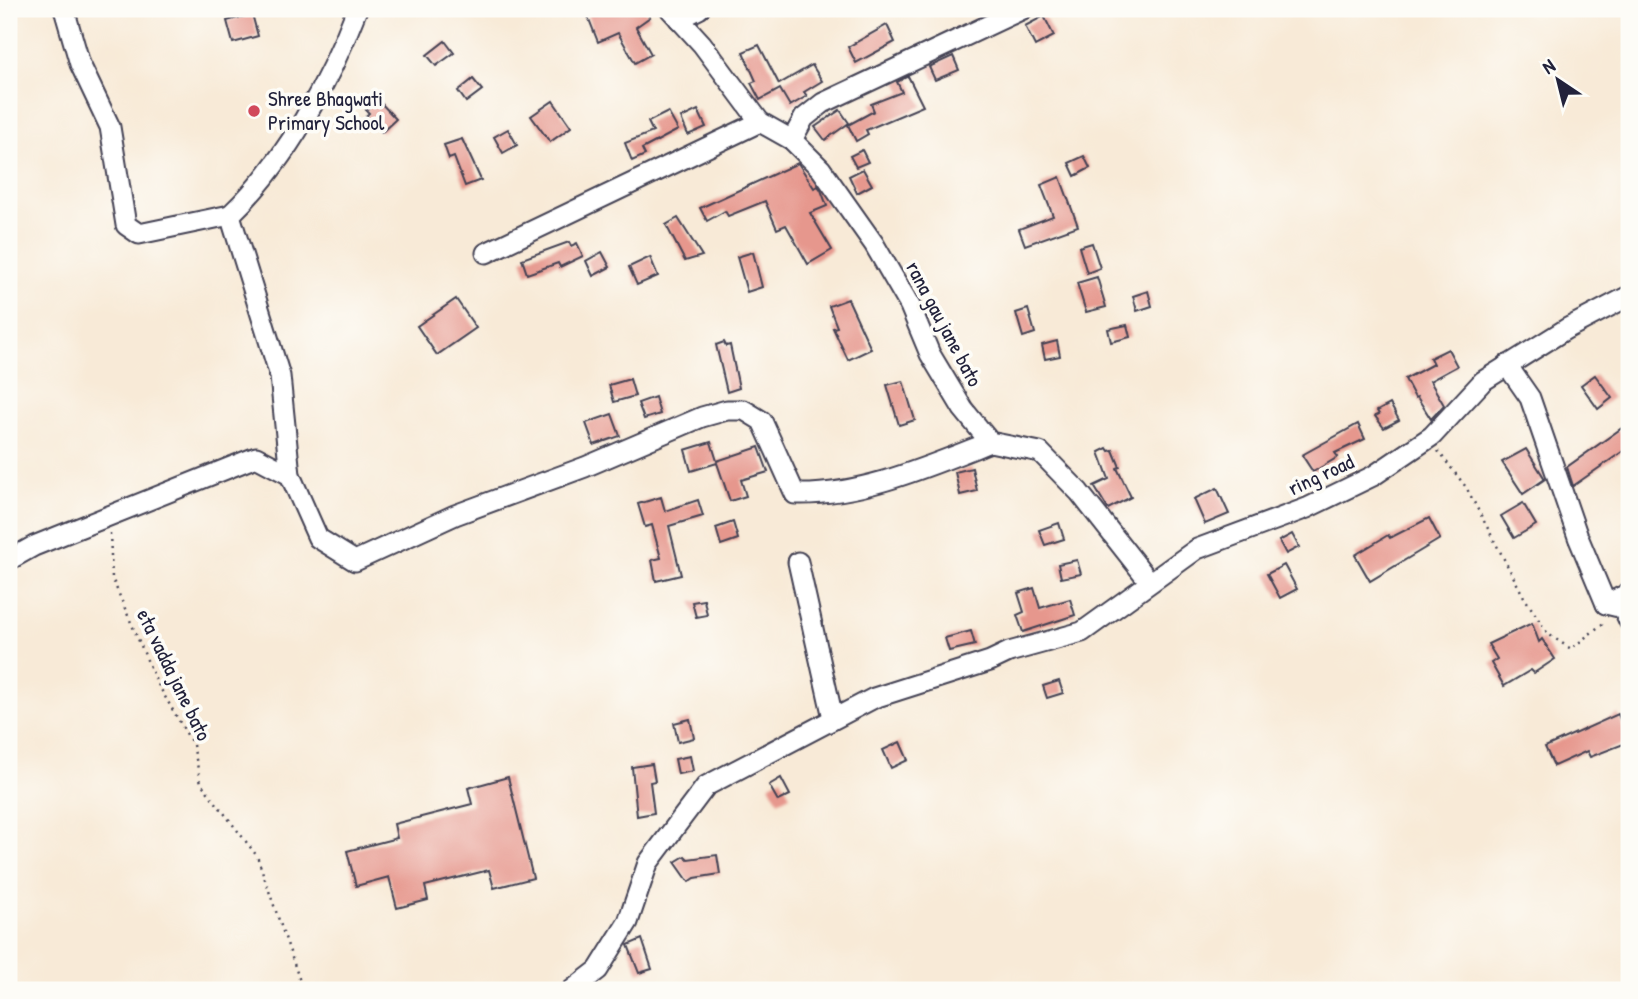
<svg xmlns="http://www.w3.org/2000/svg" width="1638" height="999" viewBox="0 0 1638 999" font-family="'Patrick Hand',sans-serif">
<rect width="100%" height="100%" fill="#fdfcf7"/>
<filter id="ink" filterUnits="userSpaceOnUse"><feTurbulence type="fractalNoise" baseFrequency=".0143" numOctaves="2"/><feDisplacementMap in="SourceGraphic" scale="14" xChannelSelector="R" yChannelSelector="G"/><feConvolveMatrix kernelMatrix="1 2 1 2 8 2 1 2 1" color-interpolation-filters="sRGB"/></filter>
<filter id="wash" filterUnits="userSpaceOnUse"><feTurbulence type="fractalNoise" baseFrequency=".00686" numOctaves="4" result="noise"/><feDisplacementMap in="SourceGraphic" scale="28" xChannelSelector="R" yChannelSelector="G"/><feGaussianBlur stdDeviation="1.57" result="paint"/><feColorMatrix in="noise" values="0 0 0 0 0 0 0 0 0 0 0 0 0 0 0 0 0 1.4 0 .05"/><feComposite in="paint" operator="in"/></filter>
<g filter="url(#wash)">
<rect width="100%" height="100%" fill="#f8ead7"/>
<g id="blocks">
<g fill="#e6978d">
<polygon points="585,9 644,9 650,17 636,27 651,54 635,63 618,33 598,42"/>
<polygon points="252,14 258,36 233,43 227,21"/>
<polygon points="1044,16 1054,36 1035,46 1025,26"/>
<polygon points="887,25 895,42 856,63 848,47"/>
<polygon points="445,41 454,53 436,66 427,55"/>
<polygon points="759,45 779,84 812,65 822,81 804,92 807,96 790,106 780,89 760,100 751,83 756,81 743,52"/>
<polygon points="953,56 959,70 935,80 929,67"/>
<polygon points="908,76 923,106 866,130 868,134 856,141 848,125 874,111 871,104 902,92 897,82"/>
<polygon points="473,79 482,90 466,102 458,91"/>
<polygon points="377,99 396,119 382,132 366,116 369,113 366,110"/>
<polygon points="553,101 571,127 550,142 531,116"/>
<polygon points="698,110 706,127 688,135 681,118"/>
<polygon points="840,110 849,123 825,140 815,127"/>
<polygon points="668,112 678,130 642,149 645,155 632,161 625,143 653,132 648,122"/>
<polygon points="508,129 517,145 503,153 494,137"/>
<polygon points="462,139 481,180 465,186 454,157 449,159 444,145"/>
<polygon points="862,150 868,162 856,167 850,156"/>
<polygon points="1084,156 1090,168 1075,176 1069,163"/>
<polygon points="798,163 814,188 818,186 821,190 827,206 810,213 832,250 808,264 786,225 777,229 765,201 728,216 725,211 707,221 700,208"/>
<polygon points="863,169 872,185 857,193 849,176"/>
<polygon points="1060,177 1078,226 1025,245 1019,229 1053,216 1041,185"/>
<polygon points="678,218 702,256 685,261 666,225"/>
<polygon points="569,242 571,246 577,243 583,256 560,267 558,263 527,274 522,259"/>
<polygon points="1092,243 1100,268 1087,273 1079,247"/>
<polygon points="602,252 610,267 593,276 586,261"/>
<polygon points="753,252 762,287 747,292 737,257"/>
<polygon points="650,257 658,276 637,285 629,267"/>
<polygon points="1097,277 1106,307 1086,312 1077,283"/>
<polygon points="1148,291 1152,306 1137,311 1133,296"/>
<polygon points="456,299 476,328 437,355 417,326"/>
<polygon points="848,299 871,349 848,360 833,328 837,327 829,306"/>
<polygon points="1028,309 1035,333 1023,337 1016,313"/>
<polygon points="1127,325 1130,337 1111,342 1108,329"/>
<polygon points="1057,341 1060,356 1045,359 1042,345"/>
<polygon points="724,342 726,346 730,345 739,388 727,392 716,345"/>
<polygon points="1448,349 1457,366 1430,381 1444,405 1431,419 1417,397 1415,398 1405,379 1433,364 1430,358"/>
<polygon points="1595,375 1612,398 1598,409 1581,385"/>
<polygon points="630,379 635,396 614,402 609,385"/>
<polygon points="903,381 915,420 899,425 887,385"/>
<polygon points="655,397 660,414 644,419 638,403"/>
<polygon points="1390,404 1399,420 1384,428 1375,416 1379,414 1377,411"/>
<polygon points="612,414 620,436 594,445 586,423"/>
<polygon points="1629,423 1629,447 1573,486 1567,467"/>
<polygon points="1358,424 1365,439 1335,453 1338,457 1313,472 1302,455"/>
<polygon points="711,442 717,461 759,447 768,472 741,480 746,496 730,501 717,463 691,471 685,450"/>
<polygon points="1107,448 1109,451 1113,450 1120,467 1117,468 1131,497 1108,509 1094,486 1109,479 1099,452"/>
<polygon points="1526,449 1545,479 1523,494 1502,462"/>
<polygon points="972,468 977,491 960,495 955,472"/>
<polygon points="1217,488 1229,514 1205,524 1194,499"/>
<polygon points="661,497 665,511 698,500 703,516 669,526 681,575 656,581 652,560 661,558 652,525 645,527 638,504"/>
<polygon points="1523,503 1536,525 1514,538 1501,516"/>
<polygon points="1429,518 1440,539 1370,581 1355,555 1388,535 1390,538"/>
<polygon points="733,522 738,539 721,545 716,528"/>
<polygon points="1059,523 1064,539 1045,545 1039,530"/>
<polygon points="1292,534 1299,547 1286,554 1279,541"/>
<polygon points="1077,560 1081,574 1061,578 1058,564"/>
<polygon points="1284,565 1297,589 1280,598 1267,574"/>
<polygon points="1034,588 1040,608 1070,599 1075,615 1023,632 1017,615 1024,612 1018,593"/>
<polygon points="704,600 707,615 696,617 692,602"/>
<polygon points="1532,623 1539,642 1542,639 1555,659 1534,673 1531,670 1504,686 1491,663 1497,659 1488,644"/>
<polygon points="971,631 975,645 949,651 945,638"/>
<polygon points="1059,681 1063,693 1047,698 1043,686"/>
<polygon points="1618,714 1629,742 1590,757 1587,751 1554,766 1545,747"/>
<polygon points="690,719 694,738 678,742 674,723"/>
<polygon points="900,742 908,760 891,768 883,750"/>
<polygon points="690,756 693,771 678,774 675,759"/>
<polygon points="652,764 655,781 650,782 654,813 637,816 632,767"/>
<polygon points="508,777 533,878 494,888 489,870 425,886 428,900 397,908 389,877 356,886 347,851 397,838 394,824 472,804 468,788"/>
<polygon points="781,778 790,795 778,801 769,785"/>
<polygon points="717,855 720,874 695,878 689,882 675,862 685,856 688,859"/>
<polygon points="642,939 652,969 639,973 628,945"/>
</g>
</g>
</g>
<g filter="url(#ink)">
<use href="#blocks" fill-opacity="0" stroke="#424052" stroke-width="2"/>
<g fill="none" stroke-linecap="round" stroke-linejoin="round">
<g stroke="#424052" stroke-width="23">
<g id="minor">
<polyline points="64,9 80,64 110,127 126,225 139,234 230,215"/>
<polyline points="670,9 702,44 760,122 792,140 821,169 874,244 910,306 930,354 963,409 990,442 1040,452 1079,492 1149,581"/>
<polyline points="679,19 699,9"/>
<polyline points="792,140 804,118 823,103 1023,9"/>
<polyline points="486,253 760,122"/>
<polyline points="1507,365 1530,398 1578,537 1606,604 1623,608 1629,621"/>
<path d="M290,475L280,376L230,215C287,161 329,82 357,9"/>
<path d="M9,560L34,546L256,457L290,475L318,538L355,561L455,515L585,467L702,417L727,410H744L762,421L795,494C861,496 929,466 990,442"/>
<polyline points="798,562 833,718"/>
<polyline points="1606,604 1629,593"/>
<polyline points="572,990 598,970 628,922 648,863 706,786 874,698 990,661 1009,652 1082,632 1197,549 1307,508 1373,476 1432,436 1483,381 1566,329 1629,296"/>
</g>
</g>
<g stroke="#424052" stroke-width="2.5" stroke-dasharray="2 5" stroke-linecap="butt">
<polyline points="1438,451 1466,487 1524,597 1548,634 1571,649 1606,621"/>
<polyline points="110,533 112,578 156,681 193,745 201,783 257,856 303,990"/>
</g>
<use href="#minor" stroke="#fff" stroke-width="19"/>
</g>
</g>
<circle fill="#d1495b" stroke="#fdfcf7" stroke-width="2.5" cx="254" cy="111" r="7"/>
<g text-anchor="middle" stroke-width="7" stroke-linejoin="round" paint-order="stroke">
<g font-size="21" fill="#22223b" stroke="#fdfcf7" text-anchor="start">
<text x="268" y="106">Shree Bhagwati<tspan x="268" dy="24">Primary School</tspan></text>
</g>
<g font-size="21" fill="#22223b" stroke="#fdfcf7">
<text transform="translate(944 324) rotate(62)" y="7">rana gau jane bato</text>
<text transform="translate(1321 475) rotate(-25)" y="7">ring road</text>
<text transform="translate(174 675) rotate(64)" y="7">eta vadda jane bato</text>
</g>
</g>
<rect width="1638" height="999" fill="none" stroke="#fdfcf7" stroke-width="35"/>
<g transform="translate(1558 80) rotate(325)" stroke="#fdfcf7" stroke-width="5" paint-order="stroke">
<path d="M0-5L12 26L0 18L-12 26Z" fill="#22223b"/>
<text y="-10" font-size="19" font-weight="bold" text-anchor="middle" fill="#22223b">N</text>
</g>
</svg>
